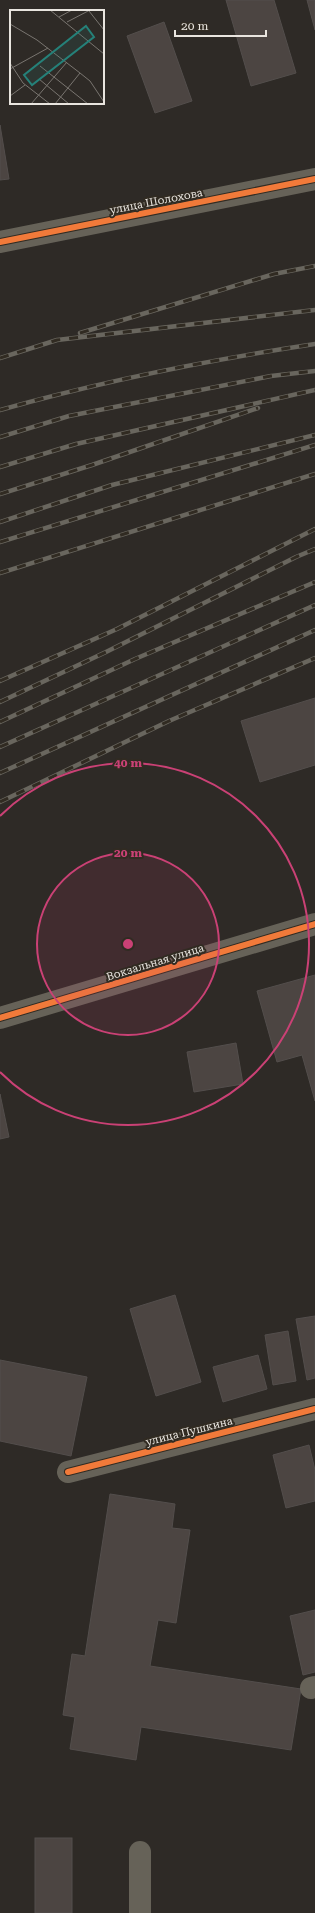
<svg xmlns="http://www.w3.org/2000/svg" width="315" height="1913" viewBox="0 0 315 1913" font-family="'Roboto Serif',serif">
<rect width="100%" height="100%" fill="#2e2a26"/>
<g fill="#4c4542" stroke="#534e4c">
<polygon points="226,0 274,0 296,73 251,86"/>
<polygon points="307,0 315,0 315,30"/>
<polygon points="164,22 192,101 155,113 127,36"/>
<polygon points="0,125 9,179 0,180"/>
<polygon points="315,698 315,765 260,782 241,721"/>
<polygon points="315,975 315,1101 302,1055 277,1062 257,991"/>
<polygon points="236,1043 243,1084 194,1092 187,1052"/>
<polygon points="0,1094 9,1137 0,1139"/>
<polygon points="175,1295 201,1382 156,1396 130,1309"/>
<polygon points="315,1316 315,1378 307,1380 296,1319"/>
<polygon points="288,1331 296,1381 273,1385 265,1335"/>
<polygon points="258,1355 267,1389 223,1402 213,1367"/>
<polygon points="0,1360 87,1377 71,1456 0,1441"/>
<polygon points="309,1445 315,1470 315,1501 286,1508 273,1455"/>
<polygon points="110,1494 175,1504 172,1528 190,1530 176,1623 158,1620 150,1666 301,1689 291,1750 141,1727 136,1760 70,1749 75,1717 63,1715 72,1654 85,1656"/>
<polygon points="315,1610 315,1672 303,1675 290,1616"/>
<rect x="35" y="1838" width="37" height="75"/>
</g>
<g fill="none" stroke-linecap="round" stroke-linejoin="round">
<g stroke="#666258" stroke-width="22">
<polyline points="0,242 315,179"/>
<polyline points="0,1018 315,924"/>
<polyline points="68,1472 315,1409"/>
<polyline points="311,1688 315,1687"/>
<polyline points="140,1913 140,1852"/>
</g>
<g stroke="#69665e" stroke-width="4.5">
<g id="rail">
<polyline points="80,333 274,274 315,266"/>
<polyline points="0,358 57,340 315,310"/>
<path d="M0,410C103,381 209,360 315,344"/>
<polyline points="0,437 69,416 271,376 315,371"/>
<polyline points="0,467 76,444 315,390"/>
<polyline points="0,494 92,465 258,408"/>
<polyline points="0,522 112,485 315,435"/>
<polyline points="0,542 315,445"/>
<polyline points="0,573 315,474"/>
<polyline points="0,681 117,629 315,529"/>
<polyline points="0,702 106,652 296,557 315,549"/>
<polyline points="0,722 135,659 315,582"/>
<polyline points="0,747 315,605"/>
<polyline points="0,773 315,630"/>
<polyline points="0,802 169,721 315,658"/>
</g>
</g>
<use href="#rail" stroke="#312b22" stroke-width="3" stroke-dasharray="9" stroke-linecap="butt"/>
<g stroke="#312b22" stroke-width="8">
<g id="cycleway">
<polyline points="0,242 315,179"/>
<polyline points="0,1018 315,924"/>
<polyline points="68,1472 315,1409"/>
</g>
</g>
<use href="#cycleway" stroke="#f17a3a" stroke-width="6"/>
</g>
<circle cx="128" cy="944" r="91" fill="#ca4175" fill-opacity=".12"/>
<g fill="none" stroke="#ca4175" stroke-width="2">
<circle cx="128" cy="944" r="91"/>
<path d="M0 816A181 181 0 1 1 0 1072"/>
</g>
<g text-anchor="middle" stroke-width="4" stroke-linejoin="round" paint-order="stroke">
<g font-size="11" fill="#e9e5df" stroke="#312b22">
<text transform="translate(156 201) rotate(-11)" y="4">улица Шолохова</text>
<text transform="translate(155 962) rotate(-17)" y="4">Вокзальная улица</text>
<text transform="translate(189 1431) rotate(-14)" y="4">улица Пушкина</text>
</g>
</g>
<g transform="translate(10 10)">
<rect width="94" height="94" fill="#2e2a26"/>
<path fill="none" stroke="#797570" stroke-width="1" d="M40,0L94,44M79,1L94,20M49,7L62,0M57,12L80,0M0,14L27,30L70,63L80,71L94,92M0,53L13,73L40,94M30,56L78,94M0,59L38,38M29,69L59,94M0,86L15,75M21,94L57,52M45,94L70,63"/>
<path fill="#258179" fill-opacity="0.15" stroke="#258179" stroke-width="2" d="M76,16L84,27L22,75L14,65Z"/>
<rect width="94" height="94" fill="none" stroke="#e9e5df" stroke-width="2"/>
</g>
<circle cx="128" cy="944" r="6" fill="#ca4175" stroke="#312b22" stroke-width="2"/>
<g font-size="12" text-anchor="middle" font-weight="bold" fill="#ca4175" stroke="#312b22" stroke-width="4" stroke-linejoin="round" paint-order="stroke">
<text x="128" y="767">40 m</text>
<text x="128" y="857">20 m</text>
</g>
<path d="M175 30v6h91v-6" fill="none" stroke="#e9e5df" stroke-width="2"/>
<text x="181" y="30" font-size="12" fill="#e9e5df" stroke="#312b22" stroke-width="3" paint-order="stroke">20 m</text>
</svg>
